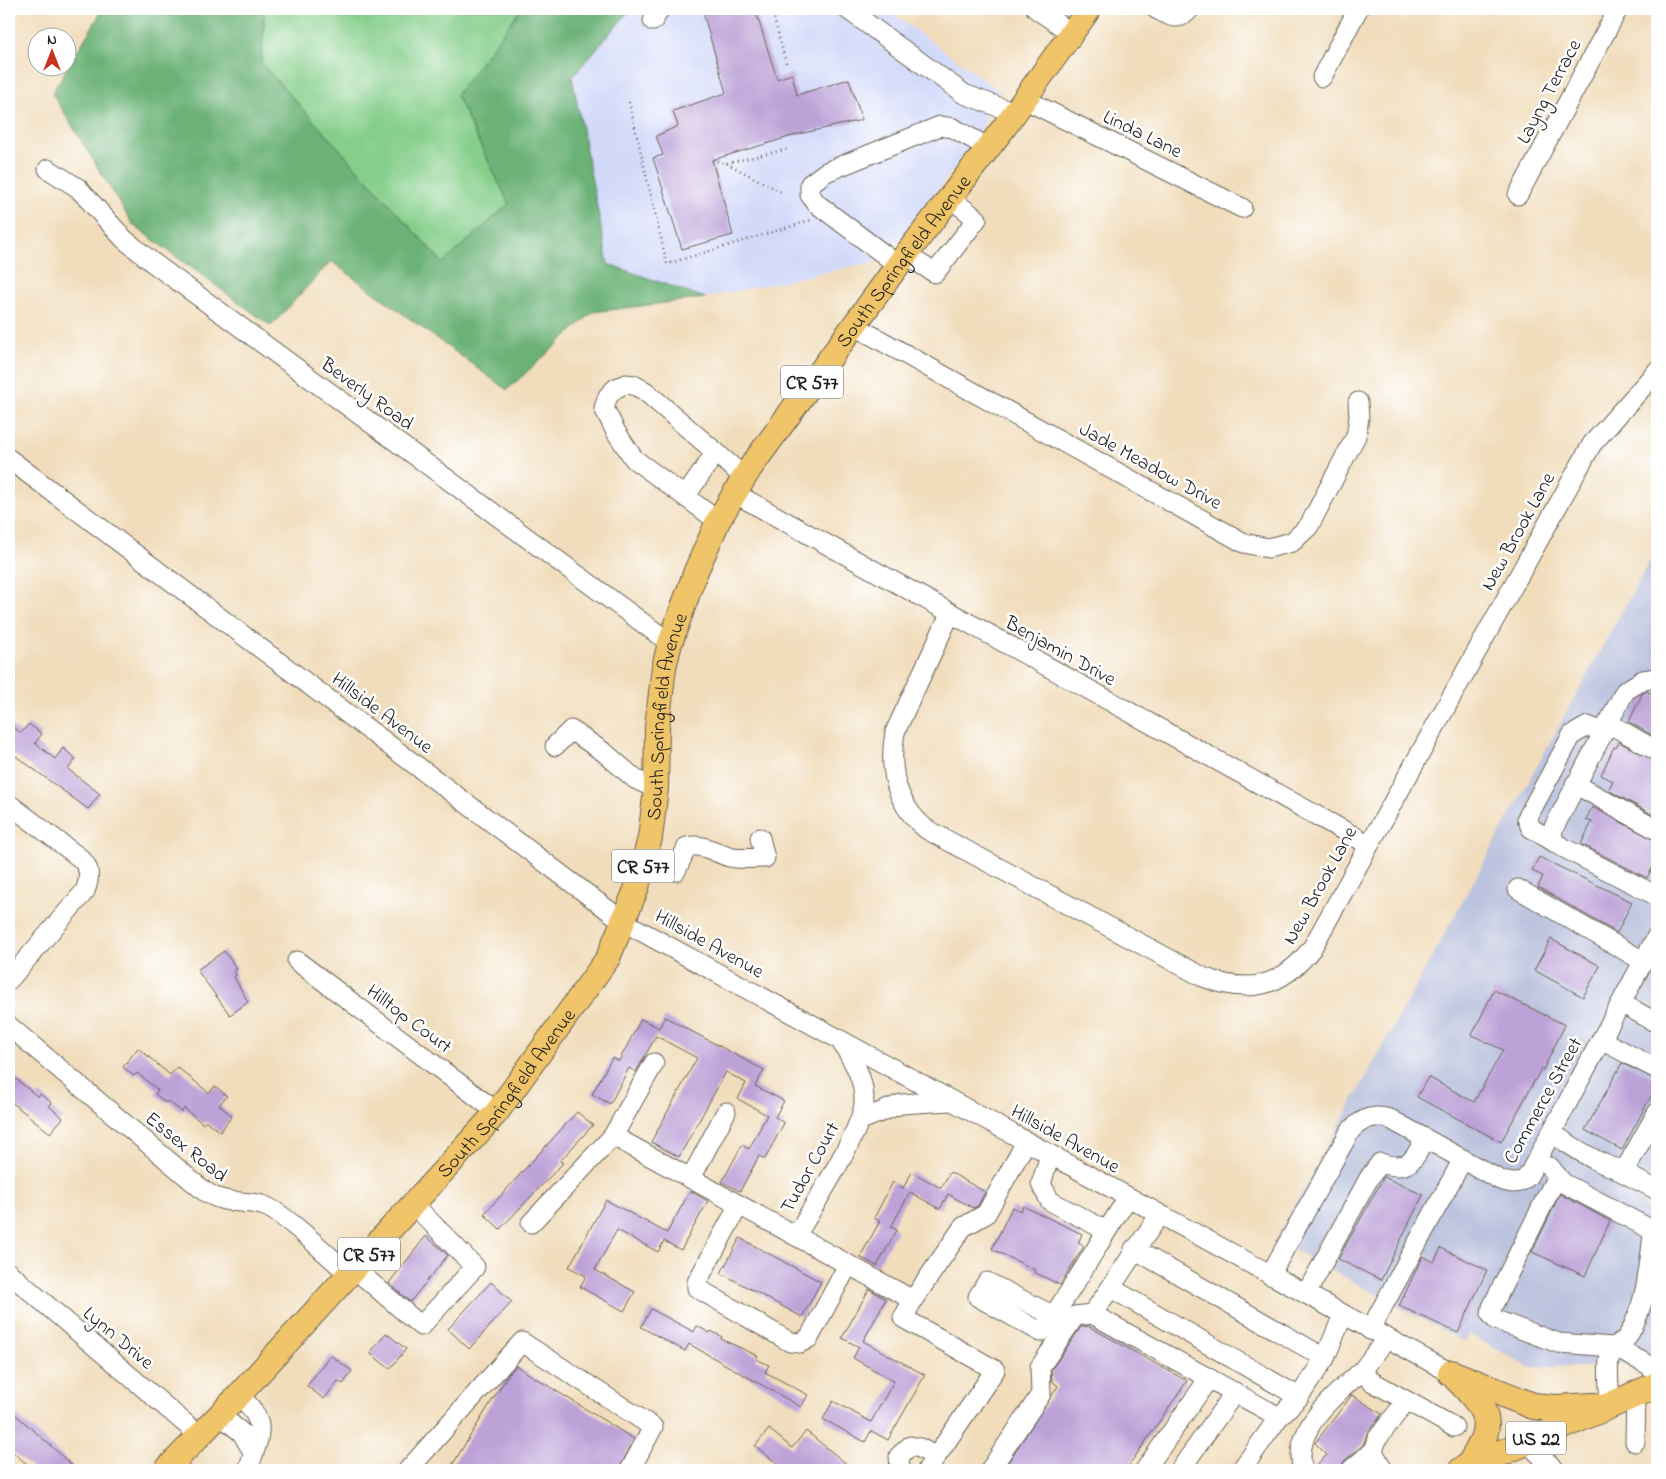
<svg xmlns="http://www.w3.org/2000/svg" width="1666" height="1479" viewBox="0 0 1666 1479" font-family="'Indie Flower',sans-serif">
<rect width="100%" height="100%" fill="#fff"/>
<filter id="ink" filterUnits="userSpaceOnUse"><feTurbulence type="fractalNoise" baseFrequency=".02" numOctaves="2"/><feDisplacementMap in="SourceGraphic" scale="10" xChannelSelector="R" yChannelSelector="G"/><feConvolveMatrix kernelMatrix="1 2 1 2 8 2 1 2 1" color-interpolation-filters="sRGB"/></filter>
<filter id="wash" filterUnits="userSpaceOnUse"><feTurbulence type="fractalNoise" baseFrequency=".0096" numOctaves="4" result="noise"/><feDisplacementMap in="SourceGraphic" scale="20" xChannelSelector="R" yChannelSelector="G"/><feGaussianBlur stdDeviation="1.12" result="paint"/><feColorMatrix in="noise" values="0 0 0 0 0 0 0 0 0 0 0 0 0 0 0 0 0 1.4 0 .05"/><feComposite in="paint" operator="in"/></filter>
<g filter="url(#wash)">
<rect width="100%" height="100%" fill="#f1ddbc"/>
<polygon fill="#d2d9f9" points="631,9 886,9 1001,92 968,151 882,260 705,298 608,264 572,77"/>
<polygon fill="#bcc3de" points="1657,548 1657,1164 1638,1197 1657,1216 1657,1320 1650,1352 1622,1364 1600,1367 1529,1367 1469,1334 1464,1341 1457,1338 1276,1240"/>
<polygon fill="#86cf8b" stroke="#517654" points="265,9 521,9 456,95 509,204 443,263 261,63"/>
<polygon fill="#6cb277" stroke="#44674a" points="103,9 265,9 261,63 443,263 509,204 456,95 521,9 631,9 572,77 608,264 705,298 593,312 507,390 331,261 271,326 133,225 52,93"/>
<g id="blocks">
<g fill="#bda2d8">
<polygon points="702,9 755,9 777,79 792,74 797,95 849,79 862,120 799,134 712,160 733,235 682,249 653,158 663,155 656,136 678,126 673,111 726,93"/>
<polygon points="1646,691 1657,696 1657,738 1629,722 1642,694"/>
<polygon points="9,724 21,733 29,724 42,734 35,743 55,759 63,748 76,759 68,769 100,794 88,809 9,751"/>
<polygon points="1619,742 1657,762 1657,817 1608,790 1613,781 1601,775 1614,747 1616,748"/>
<polygon points="1592,807 1657,841 1657,859 1647,878 1581,844 1592,822 1586,820"/>
<polygon points="1539,857 1632,902 1617,933 1538,887 1543,876 1532,871"/>
<polygon points="1551,939 1600,966 1583,997 1534,970"/>
<polygon points="224,951 237,969 234,971 236,975 234,977 248,1002 230,1015 197,970"/>
<polygon points="1494,990 1565,1025 1543,1070 1541,1069 1501,1142 1417,1097 1428,1077 1474,1102 1503,1050 1472,1035"/>
<polygon points="665,1017 764,1070 755,1086 784,1101 775,1117 784,1123 765,1159 759,1156 740,1191 722,1182 742,1145 749,1149 767,1115 738,1099 746,1083 726,1072 679,1157 651,1142 697,1058 656,1036 636,1072 629,1068 610,1104 592,1094 612,1058 619,1061 641,1019 659,1028"/>
<polygon points="138,1048 170,1075 177,1067 209,1093 215,1086 227,1096 219,1105 232,1116 220,1132 206,1121 203,1124 184,1108 182,1112 168,1101 166,1103 155,1094 158,1090 137,1073 134,1076 123,1067"/>
<polygon points="1622,1063 1657,1080 1657,1085 1622,1150 1585,1130"/>
<polygon points="9,1073 38,1097 40,1094 52,1103 49,1106 63,1118 50,1133 9,1100"/>
<polygon points="577,1112 593,1125 560,1161 563,1163 500,1229 484,1214"/>
<polygon points="912,1172 941,1188 950,1172 985,1192 978,1206 973,1208 948,1194 940,1209 910,1192 891,1227 897,1230 877,1266 860,1257 880,1221 874,1218 893,1182 903,1188"/>
<polygon points="1384,1177 1423,1195 1381,1280 1338,1259"/>
<polygon points="690,1191 708,1201 681,1250 664,1241 658,1252 617,1230 595,1270 635,1292 624,1311 580,1287 586,1276 569,1267 606,1200 667,1233"/>
<polygon points="1560,1194 1610,1221 1585,1276 1532,1252"/>
<polygon points="1023,1206 1082,1234 1078,1243 1084,1246 1060,1285 1034,1272 1035,1270 992,1249 1012,1207 1021,1211"/>
<polygon points="426,1236 448,1255 410,1302 389,1283"/>
<polygon points="740,1238 821,1282 802,1317 721,1273"/>
<polygon points="1441,1248 1487,1270 1458,1333 1399,1306 1423,1256 1434,1262"/>
<polygon points="491,1282 512,1302 469,1349 448,1329"/>
<polygon points="869,1289 886,1299 863,1341 925,1375 888,1440 871,1431 865,1442 823,1419 833,1401 871,1422 894,1381 853,1358 859,1347 842,1338"/>
<polygon points="651,1309 694,1332 697,1326 710,1333 711,1331 722,1337 721,1339 758,1356 756,1359 769,1365 765,1372 808,1395 801,1407 689,1344 685,1351 641,1327"/>
<polygon points="1088,1326 1187,1381 1126,1470 1003,1470 1058,1386 1052,1381 1051,1370 1081,1327"/>
<polygon points="386,1333 406,1349 390,1369 370,1353"/>
<polygon points="330,1355 352,1371 343,1384 338,1381 324,1399 307,1386"/>
<polygon points="516,1366 634,1439 619,1470 449,1470 508,1375"/>
<polygon points="1352,1395 1382,1414 1368,1432 1363,1445 1344,1461 1340,1470 1336,1467 1333,1470 1314,1470 1314,1467 1327,1455 1315,1443"/>
<polygon points="16,1415 50,1445 77,1470 34,1470 9,1449 9,1423"/>
<polygon points="769,1429 792,1448 806,1431 854,1470 785,1470 755,1446"/>
</g>
</g>
</g>
<g filter="url(#ink)">
<use href="#blocks" fill-opacity="0" stroke="#676054" stroke-width="1"/>
<g fill="none" stroke-linecap="round" stroke-linejoin="round">
<g stroke="#676054" stroke-width="21">
<g id="minor">
<polyline points="847,9 964,94 1015,113"/>
<polyline points="1036,9 1072,33"/>
<path d="M1156,9C1170,16 1178,23 1190,9"/>
<polyline points="653,21 660,9"/>
<polyline points="1322,77 1358,9"/>
<polyline points="1024,99 1242,208"/>
<polyline points="48,169 78,188 124,239 152,262 670,643"/>
<polyline points="1518,195 1618,9"/>
<polyline points="906,255 935,273 977,219 950,198"/>
<polyline points="898,265 817,204 810,195 810,184 826,172 940,126 953,128 989,148"/>
<polyline points="853,325 1244,543 1268,548 1292,542 1309,526 1356,436 1359,418 1358,402"/>
<polyline points="9,459 624,922 1451,1373"/>
<polyline points="734,493 1368,844"/>
<polyline points="685,497 716,452"/>
<polyline points="718,521 634,459 616,432 604,408 608,396 616,388 626,384 634,385 645,391 744,477"/>
<path d="M950,614L895,732C888,771 896,804 926,829L1203,977C1249,995 1282,987 1312,948L1592,444L1657,371"/>
<polyline points="1657,678 1643,680 1625,691 1552,831 1554,842 1562,847 1657,896"/>
<polyline points="1608,723 1657,751"/>
<polyline points="555,746 571,730 605,753 635,779 656,789"/>
<polyline points="1575,784 1657,830"/>
<path d="M9,804L80,858C91,868 90,878 85,891L9,980"/>
<polyline points="1554,842 1531,828 1527,818 1572,735 1588,726 1603,732"/>
<path d="M644,861L676,871L687,847C703,843 714,852 729,857C739,860 754,858 765,858L760,838"/>
<polyline points="1518,889 1643,961"/>
<polyline points="297,961 497,1112"/>
<polyline points="1621,1003 1657,1023"/>
<path d="M9,1026L204,1191C227,1206 239,1199 262,1205C283,1211 331,1259 350,1275"/>
<polyline points="1601,1040 1657,1069"/>
<polyline points="861,1120 901,1104 950,1101"/>
<path d="M1551,1133C1568,1143 1608,1173 1626,1168L1657,1113"/>
<polyline points="613,1136 913,1300 903,1318 995,1370 936,1457"/>
<polyline points="1050,1155 1041,1184 1050,1201 1105,1230"/>
<path d="M1550,1167L1563,1183L1648,1228L1653,1234C1649,1269 1646,1305 1628,1336C1623,1344 1613,1344 1610,1355C1606,1369 1610,1390 1610,1405"/>
<polyline points="1616,1169 1657,1190"/>
<polyline points="1557,1176 1492,1307 1491,1314 1496,1320 1558,1343 1613,1347 1649,1365 1657,1376"/>
<polyline points="691,1178 726,1112"/>
<polyline points="739,1205 697,1282 697,1288 790,1342 800,1343 809,1338 848,1265"/>
<polyline points="531,1223 613,1136 654,1063"/>
<path d="M796,1236C812,1208 862,1131 864,1103C865,1079 853,1060 840,1040"/>
<polyline points="1134,1249 1325,1358"/>
<polyline points="355,1269 421,1326 475,1267 414,1205"/>
<polyline points="9,1273 200,1436"/>
<path d="M1270,1275L1350,1131C1363,1118 1373,1114 1390,1119L1500,1180C1512,1184 1520,1185 1528,1176L1657,936"/>
<polyline points="1111,1288 1299,1397"/>
<path d="M1306,1294L1369,1178L1380,1163C1409,1171 1412,1163 1425,1139"/>
<polyline points="913,1300 963,1227 986,1214 1026,1142"/>
<polyline points="1092,1314 1279,1417"/>
<path d="M1054,1316L987,1282L978,1297L1041,1332C1074,1290 1098,1242 1128,1198"/>
<polyline points="1370,1330 1463,1159"/>
<polyline points="1386,1339 1362,1371 1371,1381 1454,1427"/>
<path d="M239,1395C270,1424 259,1435 248,1470"/>
<polyline points="220,1415 242,1433 253,1452"/>
<polyline points="1527,1442 1555,1470"/>
<polyline points="1635,1442 1636,1394"/>
<polyline points="408,1470 522,1342 653,1427 630,1470"/>
<polyline points="900,1470 899,1456 910,1446 920,1448 936,1457 927,1470"/>
<path d="M990,1470L1041,1394L1040,1367L1075,1316L1092,1314C1116,1282 1136,1247 1160,1215"/>
<polyline points="1145,1470 1209,1378"/>
<polyline points="1180,1470 1235,1392"/>
<polyline points="1241,1470 1279,1417 1299,1397 1325,1358 1343,1315"/>
<path d="M1303,1470C1291,1430 1335,1394 1362,1371"/>
<polyline points="1351,1470 1373,1451"/>
<polyline points="1383,1470 1373,1451 1377,1439 1406,1401"/>
</g>
</g>
<g stroke="#676054" stroke-width="26">
<g id="major">
<path id="s1" d="M166,1470L239,1395L497,1112L608,958L637,887L650,838L656,789L657,727L664,667L670,643L696,571L718,521L750,468L898,265L1006,125L1089,9"/>
</g>
</g>
<g stroke="#676054" stroke-width="28">
<g id="highway">
<polyline points="1451,1373 1533,1406 1555,1408 1594,1406"/>
<path d="M1457,1379C1492,1413 1495,1427 1467,1468"/>
<polyline points="1462,1470 1657,1385"/>
</g>
</g>
<g stroke="#676054" stroke-width="2.5" stroke-dasharray="1 4" stroke-linecap="butt">
<polyline points="764,9 773,14 786,63"/>
<polyline points="772,9 773,14"/>
<polyline points="629,102 667,264 812,220"/>
<polyline points="712,160 726,163 783,193"/>
<polyline points="727,163 788,149"/>
</g>
<use href="#minor" stroke="#fff" stroke-width="19"/>
<use href="#major" stroke="#f0c469" stroke-width="24"/>
<use href="#highway" stroke="#f0c469" stroke-width="26"/>
</g>
</g>
<g text-anchor="middle" stroke-width="5" stroke-linejoin="round" paint-order="stroke">
<g fill="#fff" stroke="#606060" stroke-width="1">
<rect x="781" y="365.5" width="62" height="33" rx="4"/>
<rect x="612" y="849.5" width="62" height="33" rx="4"/>
<rect x="338" y="1237.5" width="62" height="33" rx="4"/>
<rect x="1506" y="1421.5" width="60" height="33" rx="4"/>
</g>
<g font-size="19" font-weight="bold" fill="#1c1c1c">
<text x="812" y="389">CR 577</text>
<text x="643" y="873">CR 577</text>
<text x="369" y="1261">CR 577</text>
<text x="1536" y="1445">US 22</text>
</g>
<g font-size="20" fill="#1c1c1c" stroke="#fff">
<text transform="translate(1548 91) rotate(-62)" y="7">Layng Terrace</text>
<text transform="translate(1143 133) rotate(26)" y="7">Linda Lane</text>
<text dy="7" stroke="none"><textPath href="#s1" startOffset="1452">South Springfield Avenue</textPath></text>
<text transform="translate(368 393) rotate(36)" y="7">Beverly Road</text>
<text transform="translate(1151 465) rotate(29)" y="7">Jade Meadow Drive</text>
<text transform="translate(1517 531) rotate(-61)" y="7">New Brook Lane</text>
<text transform="translate(1061 650) rotate(29)" y="7">Benjamin Drive</text>
<text transform="translate(383 712) rotate(37)" y="7">Hillside Avenue</text>
<text dy="7" stroke="none"><textPath href="#s1" startOffset="928">South Springfield Avenue</textPath></text>
<text transform="translate(1319 885) rotate(-61)" y="7">New Brook Lane</text>
<text transform="translate(710 943) rotate(29)" y="7">Hillside Avenue</text>
<text transform="translate(410 1018) rotate(37)" y="7">Hilltop Court</text>
<text dy="7" stroke="none"><textPath href="#s1" startOffset="508">South Springfield Avenue</textPath></text>
<text transform="translate(1542 1100) rotate(-61)" y="7">Commerce Street</text>
<text transform="translate(1066 1138) rotate(29)" y="7">Hillside Avenue</text>
<text transform="translate(187 1146) rotate(39)" y="7">Essex Road</text>
<text transform="translate(809 1167) rotate(-61)" y="7">Tudor Court</text>
<text transform="translate(119 1337) rotate(40)" y="7">Lynn Drive</text>
</g>
</g>
<rect width="1666" height="1479" fill="none" stroke="#fff" stroke-width="30"/>
<g transform="translate(52 52)"><circle r="24" fill="#ffffff" stroke="#a4a4a4"/>
<path d="M0-4L9 19L0 12L-9 19Z" fill="#c8321e"/>
<text y="-8" font-size="14" font-weight="bold" text-anchor="middle" fill="#1c1c1c">N</text>
</g>
</svg>
